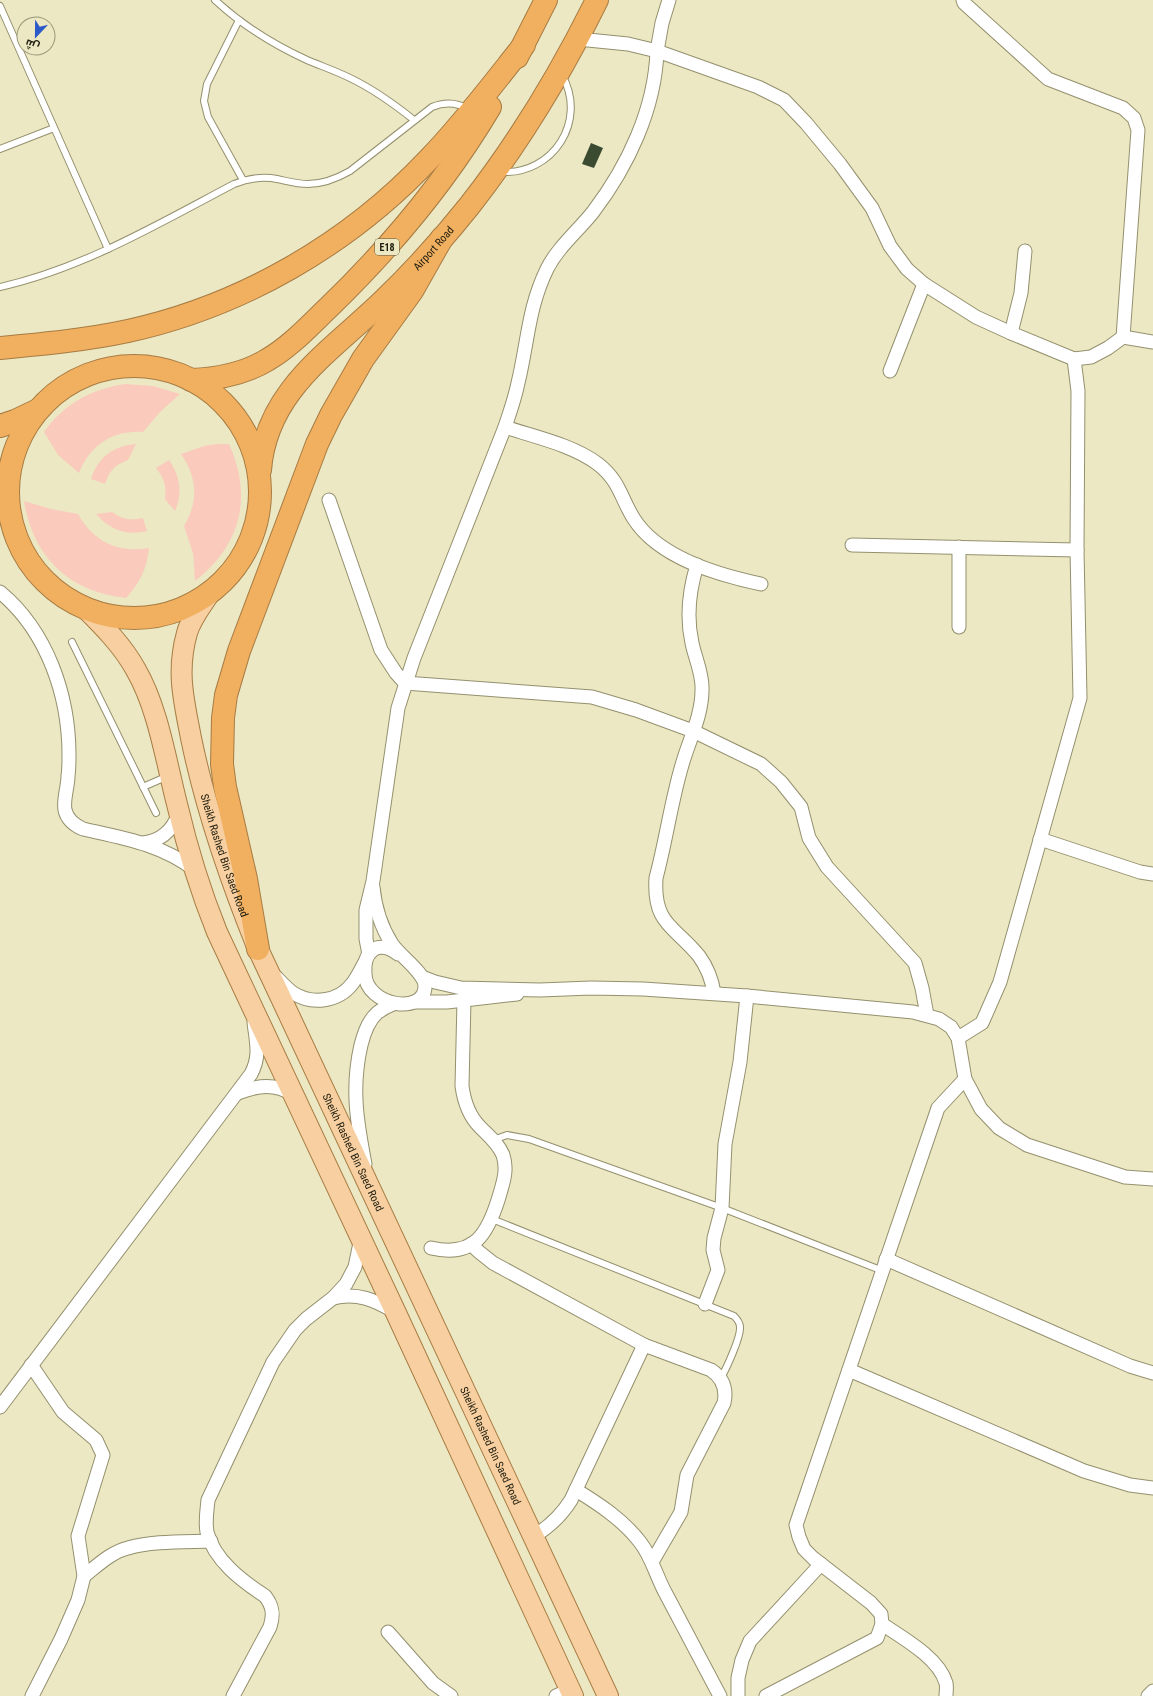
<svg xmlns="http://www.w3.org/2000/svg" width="1153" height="1696" viewBox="0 0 1153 1696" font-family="'Roboto Condensed',Cairo,sans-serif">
<rect width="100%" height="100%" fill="#ece8c3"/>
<g fill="#facabc">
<path d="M125,384L153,386L180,394L160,412L143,432C113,430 90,445 79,473L58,455L44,432C64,404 91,389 125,384Z"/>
<path d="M136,444L128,460C115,465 109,471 105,484L91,479C98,457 113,446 136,444Z"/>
<path d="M217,444H229C253,497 241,545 195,581L193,553L184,526C199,501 197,477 181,454L204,446Z"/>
<path d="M169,460C180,476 183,492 175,511L165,499C167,486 164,478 156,468Z"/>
<path d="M24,501L51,509L78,514C94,542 117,553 149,548C147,568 140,583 126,598C69,592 33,557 24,501Z"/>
<path d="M112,512C122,519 131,521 143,518L147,531C126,536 110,530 96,514Z"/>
</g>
<polygon fill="#3a4b31" points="591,143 603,148 594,168 582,164"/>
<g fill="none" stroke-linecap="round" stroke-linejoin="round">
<g stroke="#94906e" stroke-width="8">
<g id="lane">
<path d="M215,0C242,25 274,45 307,60C321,66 336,71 350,78C373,89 394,104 414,120"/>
<polyline points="0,6 108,249"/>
<polyline points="239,20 207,84 204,101 208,117 243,180"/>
<polyline points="0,149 54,128"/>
<path d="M501,172C553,175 588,121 562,75"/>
<path d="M0,287C84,268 158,224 234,184C247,179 262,176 277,179C287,181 297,184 308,184C323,184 336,179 350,171L432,107C444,102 456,102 468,109"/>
<polyline points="72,642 156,813"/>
<polyline points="143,787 168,776"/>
<polyline points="493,1140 507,1135 529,1139 722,1208 883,1271"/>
<path d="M492,1219L734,1316C737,1319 740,1323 740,1327C741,1337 726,1369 721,1378"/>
</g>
</g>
<g stroke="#94906e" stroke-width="15">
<g id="street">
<polyline points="963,0 964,3 1048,79 1123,108 1134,118 1138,130 1123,337"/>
<polyline points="578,39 628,44 657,51 662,23 669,0"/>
<polyline points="1011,333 1021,293 1025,251"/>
<polyline points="890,371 924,284"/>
<path d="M505,427C535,437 573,445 598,464C620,481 621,499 634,519C659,558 718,575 761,584"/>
<polyline points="329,500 381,650 396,673 405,683 592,697 636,710 693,731 761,764 781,782 801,807 809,838 827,867 915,963 922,988 927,1015"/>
<polyline points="852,545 1077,550"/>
<path d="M697,565C689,591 686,616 692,643C695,658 703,674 702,690C702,716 689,740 682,765C671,802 666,841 656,878C653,925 675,926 699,956C707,967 712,980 714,993"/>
<path d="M0,592C47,631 69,695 69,755C69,762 69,769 68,776C68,787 63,799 65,810C67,819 74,825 83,829C123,838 161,844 195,870"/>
<polyline points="959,627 959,547"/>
<polyline points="1040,839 1140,872 1153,874"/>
<path d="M143,843C162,841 172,830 179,814"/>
<path d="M373,887C375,907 381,927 392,944C400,956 425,973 425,986C425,1016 366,1006 365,974C363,951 378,939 398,954"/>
<path d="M369,954L366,939V910L373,881L398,708L414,658L505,427C510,412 515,398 518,383C528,342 528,308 547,269C558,247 578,231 593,212C628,166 655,109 657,51L758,87L784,100L806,123L840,164L872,208L890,246L907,269L924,284L976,317L1011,333L1074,359L1091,357L1108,348L1123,337L1153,342"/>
<path d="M275,976C280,981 286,988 293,993C312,1005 338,1002 352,984C357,978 361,969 365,962"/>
<polyline points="422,977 435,982 461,988 540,990 591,988 643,989 747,996 913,1012 939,1019 951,1027 958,1038 965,1079 981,1109 999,1128 1027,1145 1125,1177 1153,1179"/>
<polyline points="415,1002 447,1002 517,994"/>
<polyline points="958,1038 982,1023 1000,982 1080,698 1077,550 1078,391 1074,359"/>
<path d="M238,1093C258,1085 275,1083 294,1095"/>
<path d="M365,1164C357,1122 351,1088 361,1045C364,1033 368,1021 377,1013C382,1009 388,1006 393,1004"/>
<path d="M471,1244L478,1251L493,1263L644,1345L711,1370C723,1378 727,1389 724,1403L687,1475L681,1512L652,1562"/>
<path d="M431,1248C475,1258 488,1233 499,1197C503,1183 508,1170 503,1155C498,1143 489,1136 480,1127C469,1116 464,1101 462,1086L464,1000"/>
<polyline points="886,1259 1130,1366 1153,1373"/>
<path d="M333,1298C357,1292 375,1300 395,1312"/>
<polyline points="705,1304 718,1270 713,1250 714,1238 722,1208 725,1144 740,1062 747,996"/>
<polyline points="31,1365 63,1412 96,1440 103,1455 78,1536 84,1576 78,1600 61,1639 32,1696"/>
<polyline points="849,1370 1084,1471 1130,1485 1153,1488"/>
<path d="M0,1407L251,1074C261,1055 256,1042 254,1022"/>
<path d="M576,1490C599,1504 623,1520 640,1542C652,1557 656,1576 666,1594C684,1628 702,1662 720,1696"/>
<path d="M534,1536C549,1527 561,1516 571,1500L644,1345"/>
<path d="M84,1576C97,1566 111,1552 128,1548C151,1541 187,1542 211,1541"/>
<path d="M882,1624C903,1638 939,1658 946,1683C947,1687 946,1692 946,1696"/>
<polyline points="388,1632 433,1683 451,1696"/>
<path d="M233,1696L270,1627C274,1615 273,1606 265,1596C242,1581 214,1560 207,1532C205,1521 207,1510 208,1500L273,1362L295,1330L306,1319L333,1298L346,1284L355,1267L361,1238"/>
<polyline points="556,1696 570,1690"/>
<polyline points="738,1696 738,1678 742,1660 750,1641 821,1564"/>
<polyline points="766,1696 877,1638 882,1624 881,1614 871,1603 813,1558 804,1549 799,1537 796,1525 938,1108 965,1079"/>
<polyline points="1148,1696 1153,1691"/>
</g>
</g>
<g stroke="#a77c43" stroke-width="22">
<g id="primary">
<path id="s1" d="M211,591C203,604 191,618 187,633C176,672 184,701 191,738C206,811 230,880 258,949L608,1696"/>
<path d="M84,607C103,626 123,646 136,670C158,708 166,761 177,804C187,847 200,890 217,932L396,1313L573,1696"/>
</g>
</g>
<g stroke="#a77c43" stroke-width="24">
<g id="highway">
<polyline points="517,57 546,0"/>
<path d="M0,348C43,344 86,340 128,331C242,306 349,244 429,159C463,124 493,84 524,45"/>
<circle cx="134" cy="492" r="126"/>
<path d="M191,380C218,379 244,374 267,360C290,347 309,326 329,307C390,248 446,181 490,107"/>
<polyline points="0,426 15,421 38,410"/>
<path id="s2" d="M260,470C266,391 330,352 383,301C414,271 443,239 470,205C520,141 561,73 597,0"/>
<polyline points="258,949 246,879 225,787 222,764 223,718 226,695 239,651 317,444 331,415 363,359 412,291 442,238"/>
</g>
</g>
<use href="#lane" stroke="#fff" stroke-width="6"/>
<use href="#street" stroke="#fff" stroke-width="13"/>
<use href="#primary" stroke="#f7cfa0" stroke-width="20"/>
<use href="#highway" stroke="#f1af60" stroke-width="22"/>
</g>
<g text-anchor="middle" stroke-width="4" stroke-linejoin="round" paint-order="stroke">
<rect fill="#ece8c3" stroke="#5b5944" stroke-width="1" x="375" y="239" width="24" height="16" rx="3"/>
<g font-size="10" font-weight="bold" fill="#1d1c0e">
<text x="387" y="251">E18</text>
</g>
<g font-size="11" fill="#1d1c0e" stroke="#ece8c3">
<text dy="4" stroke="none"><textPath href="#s2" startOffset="288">Airport Road</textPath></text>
<text dy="4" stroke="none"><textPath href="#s1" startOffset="277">Sheikh Rashed Bin Saed Road</textPath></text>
<text dy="4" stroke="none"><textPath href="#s1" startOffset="601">Sheikh Rashed Bin Saed Road</textPath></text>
<text dy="4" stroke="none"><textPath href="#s1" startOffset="925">Sheikh Rashed Bin Saed Road</textPath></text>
</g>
</g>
<g transform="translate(36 36) rotate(202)"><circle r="19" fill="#ece8c3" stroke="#99967b"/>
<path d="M0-3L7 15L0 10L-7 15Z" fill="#2c59c8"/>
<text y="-6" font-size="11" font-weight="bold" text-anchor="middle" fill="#1d1c0e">ش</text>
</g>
</svg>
